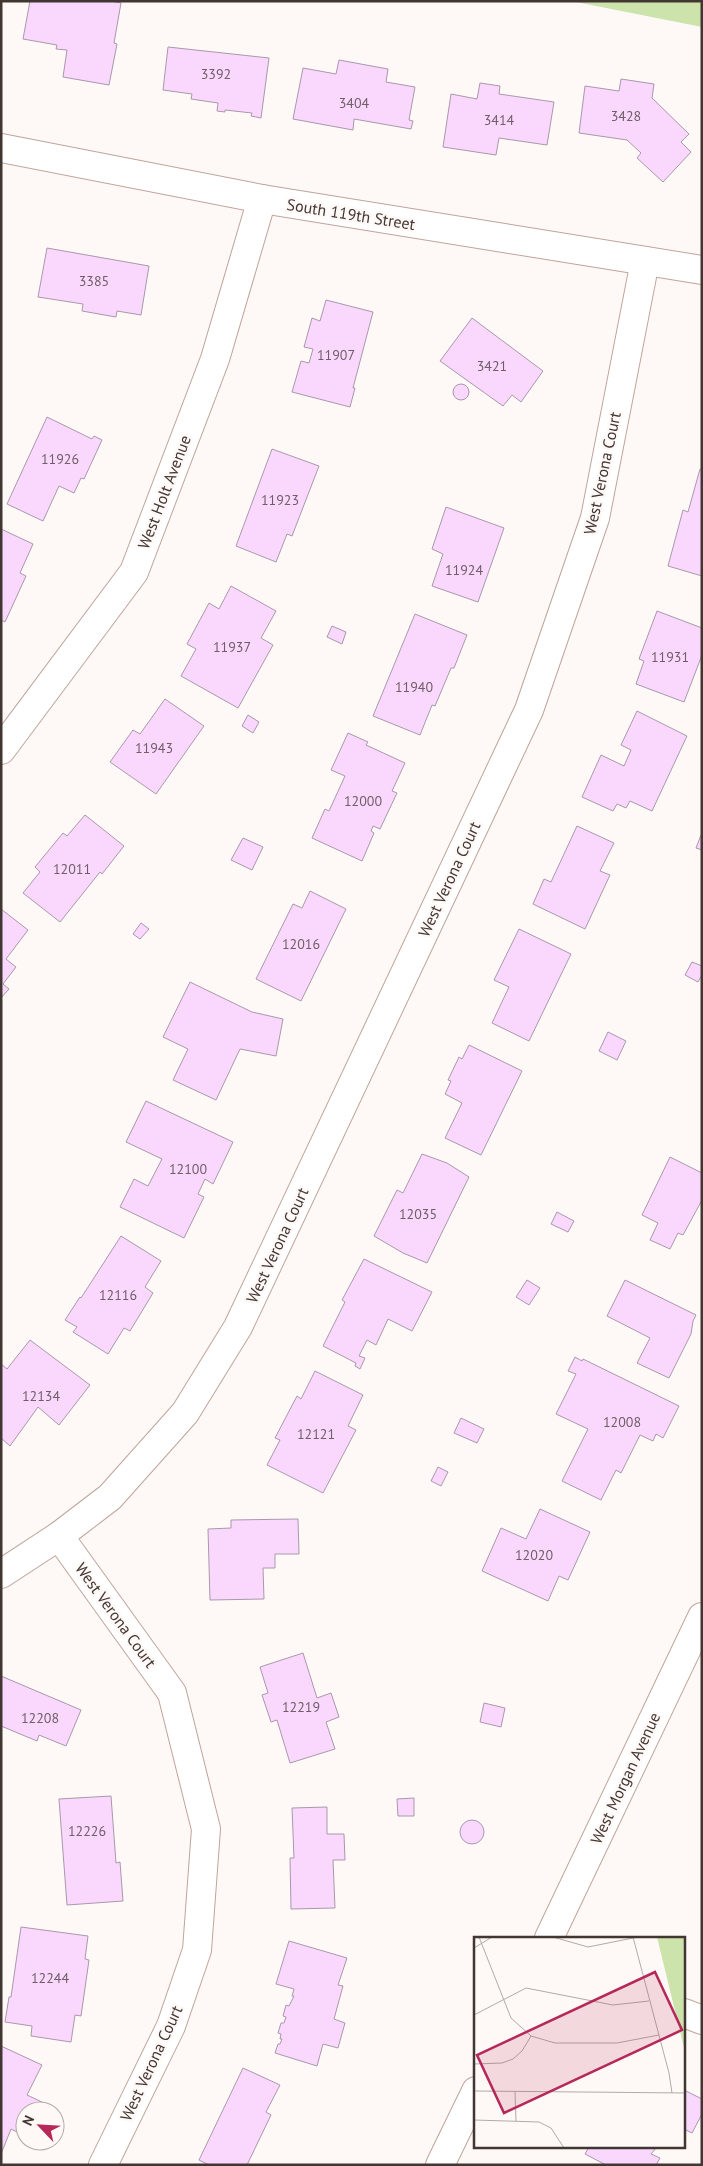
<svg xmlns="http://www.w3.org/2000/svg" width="703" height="2166" viewBox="0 0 703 2166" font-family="'PT Sans',sans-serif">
<rect width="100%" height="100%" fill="#fef8f6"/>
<polygon fill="#cce4ab" points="571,1 702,1 702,27"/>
<g fill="#fad8fe" stroke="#a998ab">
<polygon points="30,1 111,1 121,3 114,43 117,44 109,85 63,77 67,50 56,49 57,45 23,39"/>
<polygon points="168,47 269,58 261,118 251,116 252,113 225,110 225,112 217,111 218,103 191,99 192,94 163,90"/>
<polygon points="339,60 388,69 386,82 415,87 409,120 413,121 411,129 354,119 353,130 293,119 303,68 336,74"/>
<polygon points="621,79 654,84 652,98 689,134 681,142 691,152 663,182 637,158 641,153 627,140 579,133 585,86 619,91"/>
<polygon points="480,83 500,86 499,94 554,102 547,145 499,138 496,155 443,147 451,94 477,99"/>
<polygon points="47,248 149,266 141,315 117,311 116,317 82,311 83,304 38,297"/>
<polygon points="326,300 373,312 353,388 355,388 350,407 292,392 301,361 309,363 313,349 304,347 312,318 320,321"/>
<polygon points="472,318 543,371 521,402 512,395 503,406 440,361"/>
<circle cx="461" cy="392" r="8"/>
<polygon points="47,417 92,439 94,436 102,440 84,479 81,478 74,493 59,486 43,521 7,504"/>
<polygon points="272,449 319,466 292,536 287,534 276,562 236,546"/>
<polygon points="700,469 702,469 702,576 668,566 683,510 688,512"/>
<polygon points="446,507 504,528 478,602 432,586 443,554 432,549"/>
<polygon points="1,529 33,544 20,573 26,576 5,622 1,620"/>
<polygon points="231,586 276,611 261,638 273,645 238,708 181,676 196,649 187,644 209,603 219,609"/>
<polygon points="657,611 702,628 702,655 684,702 636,684 644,661 639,659"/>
<polygon points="415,614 467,635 454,668 451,668 435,706 432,705 420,735 373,716"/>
<polygon points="332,626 346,632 342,644 327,637"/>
<polygon points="165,699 204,726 156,794 110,762 133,730 140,734"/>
<polygon points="637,711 687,736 652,811 630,801 626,808 617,804 613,811 582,797 601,755 624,766 631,750 621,745"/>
<polygon points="248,715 259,722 253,733 242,726"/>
<polygon points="348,733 368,742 366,745 405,763 392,791 397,793 380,829 373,826 371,831 374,833 362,861 312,838 325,809 329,811 345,776 331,770"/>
<polygon points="85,815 124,846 102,874 100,872 60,922 23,893 40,872 35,867 63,833 67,836"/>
<polygon points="577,826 614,843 600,871 610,875 585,929 533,904 544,879 551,882"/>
<polygon points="701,835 702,835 702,850 696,848"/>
<polygon points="243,838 263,847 252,870 231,860"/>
<polygon points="310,891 346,909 301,1001 256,979 293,904 302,908"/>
<polygon points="1,909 28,930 6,959 16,967 3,984 9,989 1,998"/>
<polygon points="141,923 149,929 140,939 133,934"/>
<polygon points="519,929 571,954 529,1041 492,1023 509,987 494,980"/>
<polygon points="692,962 702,966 702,975 698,982 685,975"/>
<polygon points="190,982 252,1012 283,1019 276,1056 240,1049 216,1100 173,1080 188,1049 163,1037"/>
<polygon points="608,1032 626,1041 617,1060 599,1051"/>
<polygon points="469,1045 522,1071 481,1155 445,1138 462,1103 445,1094 451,1081 448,1080 459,1057 462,1059"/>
<polygon points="146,1101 233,1142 213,1184 205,1179 198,1194 204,1197 184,1238 120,1207 134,1179 148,1186 162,1159 126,1142"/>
<polygon points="422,1154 447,1163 469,1177 427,1263 403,1253 374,1236 397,1190 403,1193"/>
<polygon points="670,1157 702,1173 702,1200 683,1235 678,1233 670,1249 650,1240 658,1223 642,1215"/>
<polygon points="557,1212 574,1221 568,1232 551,1224"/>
<polygon points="121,1236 161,1261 145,1287 153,1293 130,1331 124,1328 108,1354 73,1332 77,1327 65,1320 80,1297 81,1298"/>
<polygon points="364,1259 432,1292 412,1331 388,1319 376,1345 367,1340 359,1356 365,1358 360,1369 355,1366 356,1363 323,1346 345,1302 342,1300"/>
<polygon points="527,1280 540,1288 529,1305 516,1297"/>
<polygon points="625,1280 696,1315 693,1321 691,1334 669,1378 637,1363 650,1338 607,1316"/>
<polygon points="30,1340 90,1385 59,1425 38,1407 10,1446 1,1438 1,1364 7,1369"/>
<polygon points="575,1357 582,1361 583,1359 679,1406 663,1438 656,1434 653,1441 640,1435 621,1473 616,1470 601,1500 562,1481 588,1429 556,1414 576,1374 568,1371"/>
<polygon points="315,1371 363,1395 348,1426 356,1430 323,1493 267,1465 280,1440 275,1438 297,1396 301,1399"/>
<polygon points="461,1418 484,1429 477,1443 454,1433"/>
<polygon points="438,1467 448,1472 441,1486 431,1481"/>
<polygon points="540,1509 590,1532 568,1580 559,1576 548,1601 482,1571 501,1528 526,1539"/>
<polygon points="298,1519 299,1554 275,1554 275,1568 263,1568 264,1599 210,1600 208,1529 231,1528 231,1520"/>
<polygon points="303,1653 317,1698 331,1693 339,1717 326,1722 335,1749 290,1763 277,1720 271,1722 262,1695 268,1693 260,1667"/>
<polygon points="1,1676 81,1710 66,1746 39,1735 37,1741 1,1726"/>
<polygon points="484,1703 505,1708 501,1727 480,1722"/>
<polygon points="111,1796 116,1863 120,1862 123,1901 67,1905 59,1799"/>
<polygon points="414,1798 414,1816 398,1816 397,1799"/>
<polygon points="327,1807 327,1834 344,1834 345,1860 333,1860 335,1908 291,1909 290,1858 294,1858 292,1808"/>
<circle cx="472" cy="1832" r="12"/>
<polygon points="21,1927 88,1936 85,1959 89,1960 81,2016 75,2015 71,2042 31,2036 32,2026 5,2022 9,1997 11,1997"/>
<polygon points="289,1941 347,1958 338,1985 343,1986 334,2019 345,2023 338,2048 323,2044 317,2066 275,2053 278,2044 280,2044 282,2039 280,2039 281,2034 278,2033 281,2023 284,2023 286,2017 283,2016 286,2005 289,2006 294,1996 292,1996 294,1989 276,1984"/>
<polygon points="1,2046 42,2065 27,2095 42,2102 38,2111 25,2111 25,2136 11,2129 1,2154"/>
<polygon points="243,2068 280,2085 266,2112 271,2115 247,2165 209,2165 199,2160"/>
<polygon points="684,2090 702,2099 702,2114 692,2133 684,2129"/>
<polygon points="589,2147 657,2147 651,2154 660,2158 656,2165 606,2165 585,2154"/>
</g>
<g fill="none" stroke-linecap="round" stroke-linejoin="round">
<g stroke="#bfa49a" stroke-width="30">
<g id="minor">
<polyline points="1,148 262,199 702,270"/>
<polyline points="1,750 134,572 215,359 262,199"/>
<polyline points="1,1574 59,1536"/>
<polyline points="549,1938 702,1617"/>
<polyline points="684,2013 702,2020"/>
<polyline points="103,2165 171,2026 197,1950 206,1829 172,1693 59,1536 110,1497 185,1413 238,1327 529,710 595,518 645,261"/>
<polyline points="440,2165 476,2091"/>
</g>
</g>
<use href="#minor" stroke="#fff" stroke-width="28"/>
</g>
<g text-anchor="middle" stroke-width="5" stroke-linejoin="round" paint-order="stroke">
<g font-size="14" fill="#6f5e65">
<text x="216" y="79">3392</text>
<text x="354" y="108">3404</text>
<text x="626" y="121">3428</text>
<text x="499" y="125">3414</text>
<text x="94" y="286">3385</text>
<text x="336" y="360">11907</text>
<text x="492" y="371">3421</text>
<text x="60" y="464">11926</text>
<text x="280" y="505">11923</text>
<text x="464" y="575">11924</text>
<text x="232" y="652">11937</text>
<text x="670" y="662">11931</text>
<text x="414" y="692">11940</text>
<text x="154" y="753">11943</text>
<text x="363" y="806">12000</text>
<text x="72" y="874">12011</text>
<text x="301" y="949">12016</text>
<text x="188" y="1174">12100</text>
<text x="418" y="1219">12035</text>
<text x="118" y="1300">12116</text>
<text x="41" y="1401">12134</text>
<text x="622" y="1427">12008</text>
<text x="316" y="1439">12121</text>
<text x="534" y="1560">12020</text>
<text x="301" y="1712">12219</text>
<text x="40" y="1723">12208</text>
<text x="87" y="1836">12226</text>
<text x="50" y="1983">12244</text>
</g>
<g font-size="16" fill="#413632" stroke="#fef8f6">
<text transform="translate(351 214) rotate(9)" y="6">South 119th Street</text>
<text transform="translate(602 473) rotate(-78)" y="6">West Verona Court</text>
<text transform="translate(164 492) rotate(-69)" y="6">West Holt Avenue</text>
<text transform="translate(449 879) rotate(-65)" y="6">West Verona Court</text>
<text transform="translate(277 1245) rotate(-65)" y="6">West Verona Court</text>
<text transform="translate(116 1615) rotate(54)" y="6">West Verona Court</text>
<text transform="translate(625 1778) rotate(-65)" y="6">West Morgan Avenue</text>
<text transform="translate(151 2063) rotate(-65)" y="6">West Verona Court</text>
</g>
</g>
<g transform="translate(474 1937)">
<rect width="211" height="211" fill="#fef8f6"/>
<path d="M183,0H211V115Z" fill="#cce4ab"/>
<path fill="none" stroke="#b2aaa8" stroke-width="1" d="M5,0L37,81L57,99M79,0L114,10L159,1M159,0L195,136L198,156M0,11L18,0M0,78L52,51L139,68L175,64M0,127L28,126L39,122L48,114L57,99L81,106H143L185,98M0,154L212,156M41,155L42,184M0,183L65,185L77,191L90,211"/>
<path fill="#b6285a" fill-opacity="0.15" stroke="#b6285a" stroke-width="2.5" d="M181,35L208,93L30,176L3,118Z"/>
<rect width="211" height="211" fill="none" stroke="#413632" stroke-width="2.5"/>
</g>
<rect width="703" height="2166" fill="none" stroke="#413632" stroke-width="5"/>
<g transform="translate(40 2126) rotate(295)"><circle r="24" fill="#fef8f6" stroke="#b2aaa8"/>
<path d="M0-4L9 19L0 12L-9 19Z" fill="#b6285a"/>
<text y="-8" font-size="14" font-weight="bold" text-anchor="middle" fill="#413632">N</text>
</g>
</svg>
